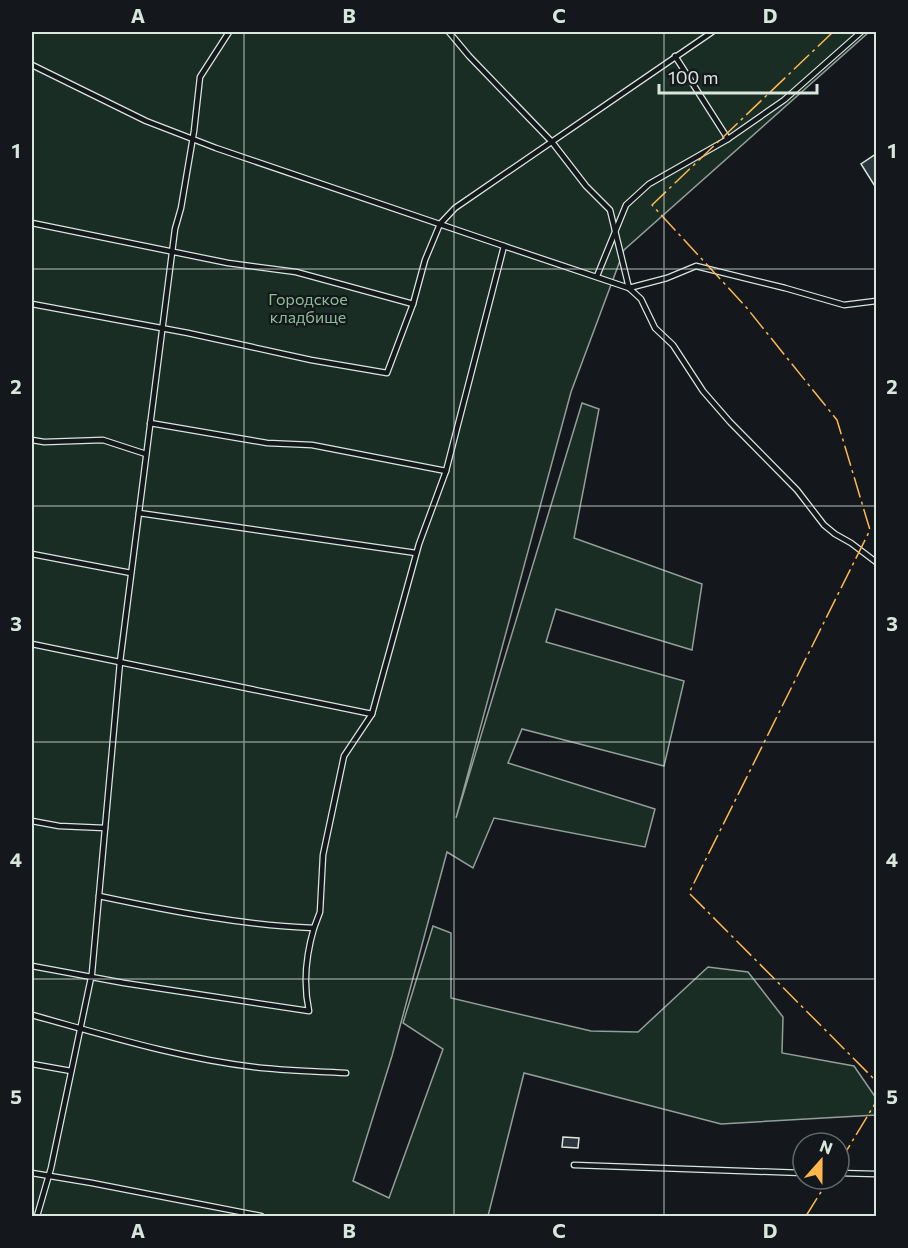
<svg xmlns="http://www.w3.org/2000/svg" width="908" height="1248" viewBox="0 0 908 1248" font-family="Commissioner,sans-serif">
<rect width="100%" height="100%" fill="#14181c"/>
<polygon fill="#1a2d24" stroke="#939e99" stroke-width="1.5" points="32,32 869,32 624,250 571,392 456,818 582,403 599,409 574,538 702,584 692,650 556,609 546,642 684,681 664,766 522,729 508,763 655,809 645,847 494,818 473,868 447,852 392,1056 353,1181 389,1198 443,1049 403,1023 433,926 451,933 451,998 591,1031 638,1032 708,967 748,972 783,1017 782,1053 854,1066 876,1098 876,1115 721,1124 524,1073 488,1216 32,1216"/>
<g fill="#2c363c" stroke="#d8e6dc" stroke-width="1.5">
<polygon points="876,154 876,188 861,164"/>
<polygon points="563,1137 579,1138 578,1148 562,1147"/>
</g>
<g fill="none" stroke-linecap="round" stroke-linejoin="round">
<g stroke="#d8e6dc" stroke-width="7">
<g id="lane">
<polyline points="449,32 469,56 552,142 586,186 610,210 629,288 667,278 696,266 785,288 844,305 876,301"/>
<polyline points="675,56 728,139"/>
<polyline points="32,65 146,121 216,148 504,246 446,471 419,544 372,714 32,644"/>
<polyline points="32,223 228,263 296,272 413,304"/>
<polyline points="504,246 629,288 641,299 655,328 673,345 703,391 730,422 797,490 824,525 835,534 851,543 876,562"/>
<polyline points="597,276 626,205 649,184 728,139 784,100 861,32"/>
<polyline points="32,304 188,333 311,360 387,373 413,304 425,260 440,224 455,208 712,32"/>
<polyline points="150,423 267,443 312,445 446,471"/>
<polyline points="32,440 44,442 103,440 146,454"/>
<polyline points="139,513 416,553"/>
<polyline points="32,554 131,573"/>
<polyline points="32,821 59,826 105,828"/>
<path d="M99,896C170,911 241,925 314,928L320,912L323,855L344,756L372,714"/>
<path d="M32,966L124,983L309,1011C303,983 306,955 314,928"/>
<path d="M32,1015C105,1035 178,1058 254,1067C285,1071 316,1071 346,1073"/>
<polyline points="32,1064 71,1071"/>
<polyline points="574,1165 803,1173"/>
<polyline points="32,1173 92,1183 261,1216"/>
<polyline points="839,1173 876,1174"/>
<polyline points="37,1216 51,1168 92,973 120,662 175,229 181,208 194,131 200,77 229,32"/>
</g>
</g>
<use href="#lane" stroke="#14181c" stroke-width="4.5"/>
<g stroke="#ffb74d" stroke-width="1.5" stroke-dasharray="21 4.5 3 4.5" stroke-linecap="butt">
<polyline points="833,32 652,205 746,307 837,420 870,530 689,893 876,1081"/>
<polyline points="839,1163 876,1102"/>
<polyline points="806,1216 829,1179"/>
</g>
</g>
<path fill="none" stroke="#d8e6dc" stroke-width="1.5" stroke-opacity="0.55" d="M244,32V1216M454,32V1216M664,32V1216M32,269H876M32,506H876M32,742H876M32,979H876"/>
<g text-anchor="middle" stroke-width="4.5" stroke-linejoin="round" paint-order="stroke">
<g font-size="16" fill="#8ac095" stroke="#14181c">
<text x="308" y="305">Городское<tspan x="308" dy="18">кладбище</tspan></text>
</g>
</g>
<rect width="908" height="1248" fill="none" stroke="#14181c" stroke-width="66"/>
<g transform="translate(821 1161) rotate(21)"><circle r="28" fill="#14181c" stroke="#626a69" stroke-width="1.5"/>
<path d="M0-4.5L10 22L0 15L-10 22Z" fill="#ffb74d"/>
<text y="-9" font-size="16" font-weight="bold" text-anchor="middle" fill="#d8e6dc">N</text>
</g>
<path d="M659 84v9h158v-9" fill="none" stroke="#d8e6dc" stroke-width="3"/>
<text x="668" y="84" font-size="18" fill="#d8e6dc" stroke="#14181c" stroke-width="4.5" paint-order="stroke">100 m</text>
<rect x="33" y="33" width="842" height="1182" fill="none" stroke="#d8e6dc" stroke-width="2"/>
<g font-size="20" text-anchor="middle" font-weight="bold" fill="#d8e6dc">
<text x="138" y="23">A</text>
<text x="349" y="23">B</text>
<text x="559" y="23">C</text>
<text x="770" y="23">D</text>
<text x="16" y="158">1</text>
<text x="892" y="158">1</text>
<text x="16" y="394">2</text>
<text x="892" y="394">2</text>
<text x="16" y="631">3</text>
<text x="892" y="631">3</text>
<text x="16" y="867">4</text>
<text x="892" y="867">4</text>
<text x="16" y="1104">5</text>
<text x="892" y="1104">5</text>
<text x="138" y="1238">A</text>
<text x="349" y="1238">B</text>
<text x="559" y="1238">C</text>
<text x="770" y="1238">D</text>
</g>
</svg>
